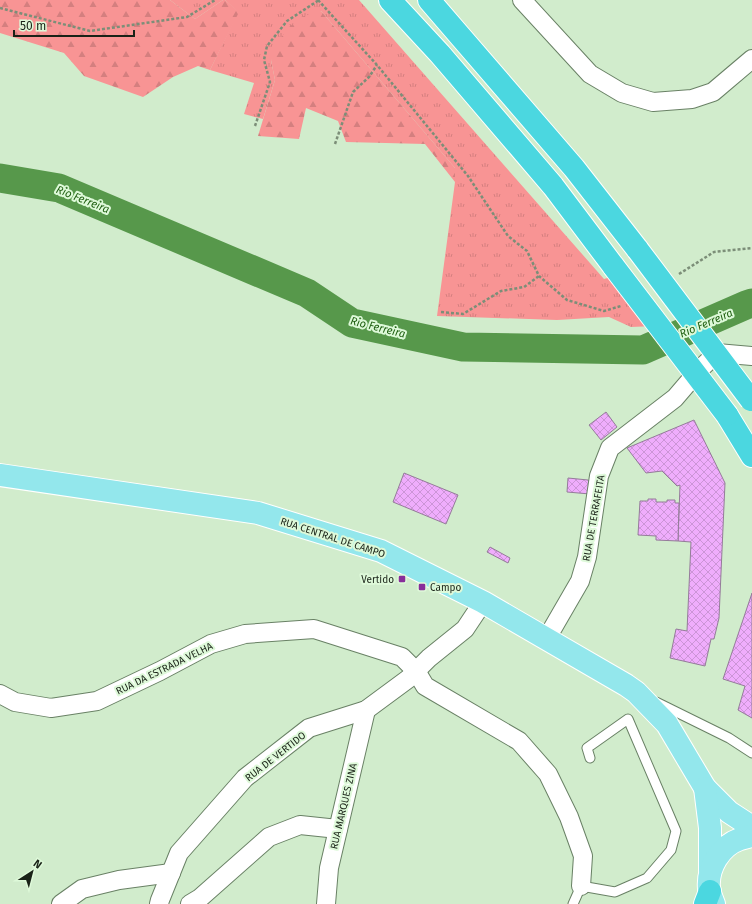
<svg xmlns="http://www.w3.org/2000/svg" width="752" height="904" viewBox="0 0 752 904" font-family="'Fira Sans',sans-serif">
<defs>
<pattern id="grass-tufts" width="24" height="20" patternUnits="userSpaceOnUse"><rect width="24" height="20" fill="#f89494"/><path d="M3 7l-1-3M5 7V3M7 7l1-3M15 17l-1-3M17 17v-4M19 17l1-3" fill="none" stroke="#d47f7f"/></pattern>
<pattern id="forest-firs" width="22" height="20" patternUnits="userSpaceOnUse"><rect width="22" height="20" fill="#f89494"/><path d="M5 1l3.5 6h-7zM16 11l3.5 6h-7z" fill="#d47f7f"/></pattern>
<pattern id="building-cross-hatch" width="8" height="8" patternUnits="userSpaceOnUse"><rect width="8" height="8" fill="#efadfc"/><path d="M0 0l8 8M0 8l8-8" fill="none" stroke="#cc95d7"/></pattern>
</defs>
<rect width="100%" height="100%" fill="#d1eccc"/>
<g fill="url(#grass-tufts)">
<polygon points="170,0 223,0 195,19"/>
<polygon points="225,0 359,0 604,279 614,276 655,326 631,327 609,317 557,320 437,316 455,182 455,168 321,11 271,60 275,80 263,119 244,114 254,83 210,70 238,12"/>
</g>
<g fill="url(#forest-firs)">
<polygon points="0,0 170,0 195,19 223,0 225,0 239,12 210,70 198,66 173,77 143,97 84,76 64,53 0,33"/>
<polygon points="321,11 455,168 455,182 425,144 346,142 338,121 306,108 299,139 258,136 275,80 271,60 273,49 288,28 301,17"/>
</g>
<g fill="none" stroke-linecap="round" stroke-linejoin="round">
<polyline stroke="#57984b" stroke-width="29" points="0,178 59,188 307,293 352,323 463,347 643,350 746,305 752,303"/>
</g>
<g fill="url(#building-cross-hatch)" stroke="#947c99">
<polygon points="606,412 617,427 601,440 589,425"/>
<polygon points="694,420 725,483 719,618 714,639 711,639 705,666 670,658 676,629 687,631 691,542 678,541 680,485 677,486 662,471 646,473 627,448"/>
<polygon points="404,473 458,495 446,524 393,502"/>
<polygon points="568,478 588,480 591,486 590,494 567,492"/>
<polygon points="648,499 656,499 656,502 667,502 667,500 675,500 675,503 679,503 678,541 656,540 656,536 638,535 640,501 648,501"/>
<polygon points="490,547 510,558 508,563 487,552"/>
<polygon points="752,593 752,718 738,710 745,686 723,679"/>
</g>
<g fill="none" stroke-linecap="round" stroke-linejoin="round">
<g stroke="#698165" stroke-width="11">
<g id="service">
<polyline points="656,702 729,738 752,753"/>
<polyline points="573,904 581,886 615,892 647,878 671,850 676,831 628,719 587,748 590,758"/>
</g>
</g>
<g stroke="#698165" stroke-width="20">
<g id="minor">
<polyline points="522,0 590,74 622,93 653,102 692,99 713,92 752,59"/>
<polyline points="547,638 580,581 587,557 599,476 610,448 675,398 699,370 717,353 752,356"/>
<polyline points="0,694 15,702 51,708 97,701 160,671 211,644 245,634 314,629 402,657 416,671 425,686 519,741 548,774 569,817 583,856 581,886"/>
<polyline points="61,904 82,889 119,880 171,873"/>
<polyline points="159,904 160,900 179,853 245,778 309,728 366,710 408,679 429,658 465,629 483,602"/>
<polyline points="190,904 200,898 269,837 300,825 338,829"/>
<polyline points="326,904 329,868 366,710"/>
</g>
</g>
<g stroke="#fff" stroke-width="24">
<g id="primary">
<polyline points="0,475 258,513 381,551 483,602 626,685 636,692 667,724 705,788 729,812 752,827"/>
<polyline points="705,788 710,828 710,870"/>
<path d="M714,904C712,899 710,894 709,889C707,868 720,846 740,839C744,838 748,837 752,836"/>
</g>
</g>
<g stroke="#fff" stroke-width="24">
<g id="motorway">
<polyline points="390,0 440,54 553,186 614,267"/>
<polyline points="429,0 460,36 574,168 638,250"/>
<polyline points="727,415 752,456"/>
<polyline points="705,904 710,891"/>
</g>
</g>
<g stroke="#7c8e78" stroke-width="2.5" stroke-dasharray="3 2" stroke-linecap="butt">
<polyline points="318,0 377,65 468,176 508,236 527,251 539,276 567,300 604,311 621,306"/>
<polyline points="0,8 90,31 187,17 215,0"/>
<polyline points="255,126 270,82 264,60 267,46 287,21 319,0"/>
<polyline points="335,144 353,92 369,77 377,65"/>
<polyline points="679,274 714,252 752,248"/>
<polyline points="441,312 463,314 501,291 524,287 539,276"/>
</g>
<use href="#service" stroke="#fff" stroke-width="9"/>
<use href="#minor" stroke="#fff" stroke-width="18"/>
<use href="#primary" stroke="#93e7ec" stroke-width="22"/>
<use href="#motorway" stroke="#4bd7e0" stroke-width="22"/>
<g stroke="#fff" stroke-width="24" stroke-linecap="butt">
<g id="motorway-bridge">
<polyline points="638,250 751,400"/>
<polyline points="614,267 727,415"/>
</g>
</g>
<use href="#motorway-bridge" stroke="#4bd7e0" stroke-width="22"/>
</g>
<g fill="#882e9a" stroke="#def9d9" stroke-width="1.5">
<rect x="398" y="575" width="8" height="8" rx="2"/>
<rect x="418" y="583" width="8" height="8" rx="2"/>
</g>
<g text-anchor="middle" stroke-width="4" stroke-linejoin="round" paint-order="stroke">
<g font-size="10" fill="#192217" stroke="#def9d9">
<text transform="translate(593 518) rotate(-80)" y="4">RUA DE TERRAFEITA</text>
<text transform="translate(333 537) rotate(18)" y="4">RUA CENTRAL DE CAMPO</text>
<text transform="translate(164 668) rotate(-26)" y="4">RUA DA ESTRADA VELHA</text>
<text transform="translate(275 756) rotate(-38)" y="4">RUA DE VERTIDO</text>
<text transform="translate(343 806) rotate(-77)" y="4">RUA MARQUES ZINA</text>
</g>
<g font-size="10" fill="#192217" stroke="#def9d9" text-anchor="end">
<text x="394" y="583">Vertido</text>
<text x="430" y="591" text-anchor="start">Campo</text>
</g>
<g font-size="11" font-style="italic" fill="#1e5e10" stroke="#def9d9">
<text transform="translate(83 199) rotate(22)" y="4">Rio Ferreira</text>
<text transform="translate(706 323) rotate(-23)" y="4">Rio Ferreira</text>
<text transform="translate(378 327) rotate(14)" y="4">Rio Ferreira</text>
</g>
</g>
<g transform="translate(32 872) rotate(36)" stroke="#def9d9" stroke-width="3" paint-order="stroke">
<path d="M0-3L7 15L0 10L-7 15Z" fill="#192217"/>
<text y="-6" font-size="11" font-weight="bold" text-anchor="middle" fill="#192217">N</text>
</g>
<path d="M14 30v6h120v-6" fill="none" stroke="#192217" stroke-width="2"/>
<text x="20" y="30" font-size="12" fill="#192217" stroke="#def9d9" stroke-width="3" paint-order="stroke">50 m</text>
</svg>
